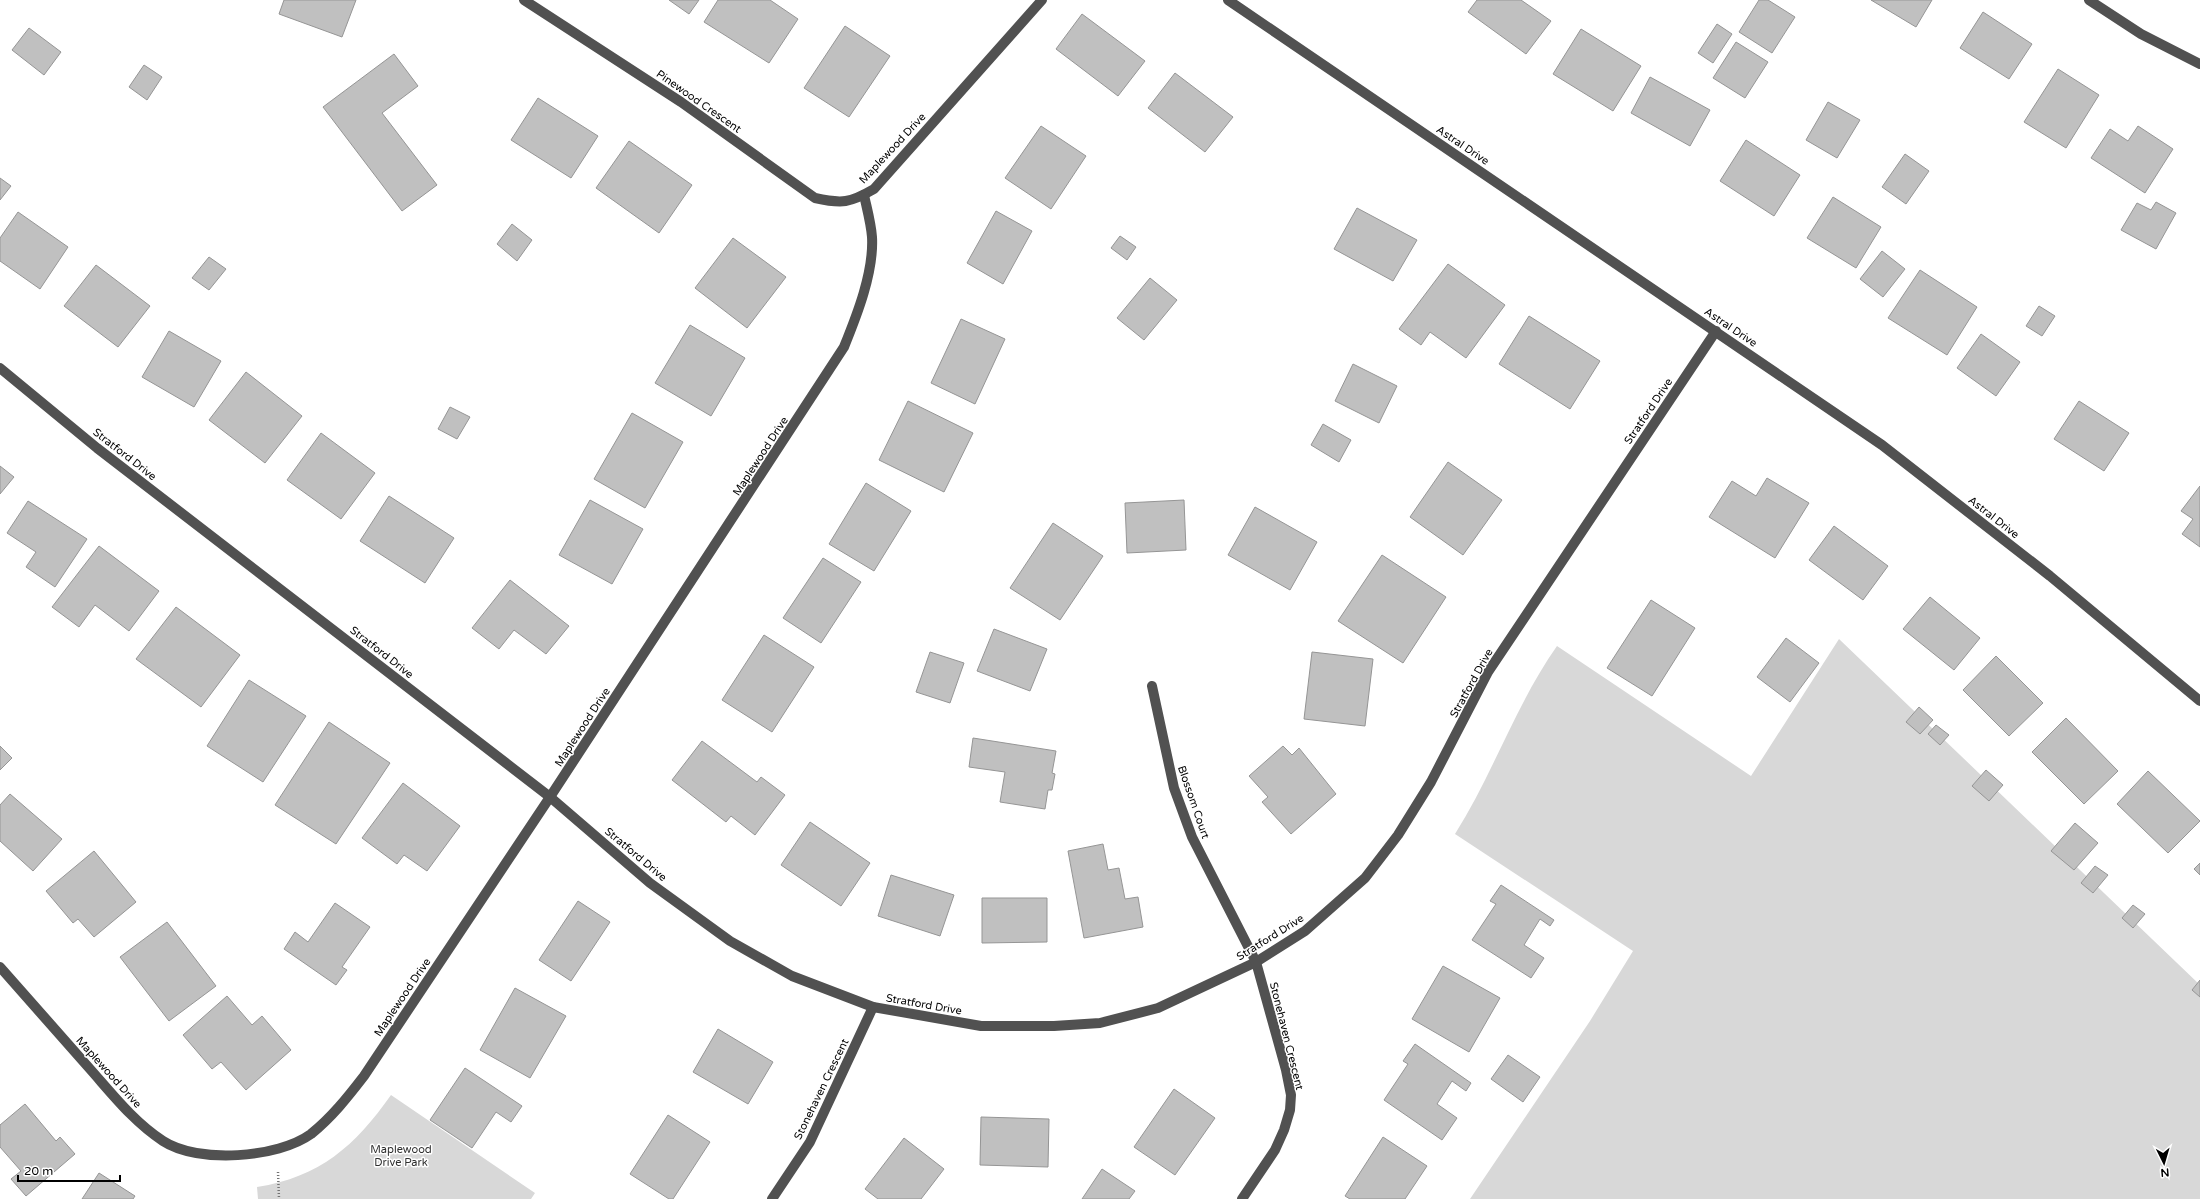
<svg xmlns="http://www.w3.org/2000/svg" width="2200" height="1199" viewBox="0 0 2200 1199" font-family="'Varela Round',sans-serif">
<rect width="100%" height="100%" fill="#fff"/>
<g fill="#d8d8d8">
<path d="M1839,639L2200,985V1199H1470L1590,1021L1633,951L1455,834C1493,774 1516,704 1557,646L1751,776Z"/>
<path d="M391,1095L535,1193L531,1199H258L257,1187C320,1177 355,1146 391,1095Z"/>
</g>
<g fill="#c0c0c0" stroke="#959595">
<polygon points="284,0 356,0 342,37 279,14"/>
<polygon points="669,0 699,0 689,14"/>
<polygon points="718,0 770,0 798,19 769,63 704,22"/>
<polygon points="1477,0 1521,0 1551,21 1526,54 1468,12"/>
<polygon points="1759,0 1768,0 1795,17 1772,53 1739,32"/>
<polygon points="1871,0 1932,0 1916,27"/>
<polygon points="1983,12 2032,44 2009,79 1960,48"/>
<polygon points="1082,14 1145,61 1118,96 1056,49"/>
<polygon points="1717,24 1732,34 1713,63 1698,53"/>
<polygon points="845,26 890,56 849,117 804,88"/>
<polygon points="29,28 61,52 44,75 12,50"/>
<polygon points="1581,29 1641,66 1613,111 1553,74"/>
<polygon points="1736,42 1768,62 1745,98 1713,78"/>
<polygon points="394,54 418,86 382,113 437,185 402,211 323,107"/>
<polygon points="144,65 162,77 147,100 129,87"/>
<polygon points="2058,69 2099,95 2066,148 2024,122"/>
<polygon points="1175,73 1233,117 1205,152 1148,108"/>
<polygon points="1650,77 1710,110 1690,146 1631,113"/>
<polygon points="538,98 598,136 571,178 511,140"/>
<polygon points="1828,102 1860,120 1837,158 1806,140"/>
<polygon points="1041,126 1086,156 1051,209 1005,178"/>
<polygon points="2138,126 2173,149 2145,193 2091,158 2110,129 2128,141"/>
<polygon points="1746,140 1800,175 1774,216 1720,181"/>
<polygon points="629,141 692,185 659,233 596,188"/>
<polygon points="1905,154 1929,171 1906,204 1882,187"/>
<polygon points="0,178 11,186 0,200"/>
<polygon points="1833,197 1881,227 1856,268 1807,238"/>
<polygon points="2156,202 2176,213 2156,249 2121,230 2137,203 2151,210"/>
<polygon points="1357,208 1417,240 1393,281 1334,249"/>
<polygon points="996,211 1032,231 1003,284 967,263"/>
<polygon points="18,212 68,247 40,289 0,261 0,238"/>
<polygon points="512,224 532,240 517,261 497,244"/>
<polygon points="1120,236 1136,247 1127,260 1111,248"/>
<polygon points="733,238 786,277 747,328 695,288"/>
<polygon points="1882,251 1905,269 1883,297 1860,279"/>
<polygon points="209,257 226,269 209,290 192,278"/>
<polygon points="1448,264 1505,305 1466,358 1430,332 1421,345 1399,329"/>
<polygon points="96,265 150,306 118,347 64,306"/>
<polygon points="1920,270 1977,307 1947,355 1888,318"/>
<polygon points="1150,278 1177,300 1144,340 1117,318"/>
<polygon points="2039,306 2055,316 2042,336 2026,326"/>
<polygon points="1529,316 1600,361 1570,409 1499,364"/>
<polygon points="961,319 1005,339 975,404 931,383"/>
<polygon points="690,325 745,358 711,416 655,383"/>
<polygon points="169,331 221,361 194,407 142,377"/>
<polygon points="1981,334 2020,362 1996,396 1957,368"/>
<polygon points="1353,364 1397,386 1379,423 1335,401"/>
<polygon points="246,372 302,416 265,463 209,420"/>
<polygon points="908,401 973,433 944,492 879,460"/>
<polygon points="2079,401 2129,433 2104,471 2054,439"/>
<polygon points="450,407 470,417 457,439 438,429"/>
<polygon points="632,413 683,442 645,508 594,479"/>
<polygon points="1323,424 1351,440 1339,462 1311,445"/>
<polygon points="321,433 375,473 341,519 287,480"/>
<polygon points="1448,462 1502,500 1463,555 1410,517"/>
<polygon points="0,466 14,477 0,494"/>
<polygon points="1767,478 1809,503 1775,558 1709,517 1732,481 1756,496"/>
<polygon points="866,483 911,511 874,571 829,544"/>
<polygon points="2200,486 2200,547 2182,534 2193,519 2181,511"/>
<polygon points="389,496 454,538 425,583 360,541"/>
<polygon points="590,500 643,529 612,584 559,555"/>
<polygon points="1184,500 1186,550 1127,553 1125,503"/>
<polygon points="28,501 87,539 55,587 26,567 36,552 7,533"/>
<polygon points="1255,507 1317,542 1290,590 1228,555"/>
<polygon points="1053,523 1103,556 1060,620 1010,588"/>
<polygon points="1834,526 1888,566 1863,600 1809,560"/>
<polygon points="99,546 159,591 129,631 95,605 79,627 52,607"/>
<polygon points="1382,555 1446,597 1403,663 1338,621"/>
<polygon points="823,558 861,582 821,643 783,618"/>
<polygon points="510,580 569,626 546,654 514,630 499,649 472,628"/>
<polygon points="1930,597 1980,638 1954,670 1903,629"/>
<polygon points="1651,600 1695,628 1652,696 1607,668"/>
<polygon points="176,607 240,655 201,707 136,659"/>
<polygon points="994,629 1047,649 1030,691 977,671"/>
<polygon points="764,635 814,667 772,732 722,700"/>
<polygon points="1786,638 1819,663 1790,702 1757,677"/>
<polygon points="930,652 964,663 950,703 916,692"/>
<polygon points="1312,652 1373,659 1365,726 1304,719"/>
<polygon points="1996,656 2043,703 2009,736 1963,690"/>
<polygon points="249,680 306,716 263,782 207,746"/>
<polygon points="1919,707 1933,720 1920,734 1906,722"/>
<polygon points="2066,718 2118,771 2084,804 2032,752"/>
<polygon points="329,722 390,763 336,844 275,805"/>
<polygon points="1936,725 1949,735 1940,745 1928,734"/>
<polygon points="973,738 1056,751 1052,773 1055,774 1052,790 1048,790 1045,809 1000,802 1005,772 969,767"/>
<polygon points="702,741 757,782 761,777 785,795 755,835 731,816 726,822 672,780"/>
<polygon points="0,746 12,758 0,770"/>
<polygon points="1283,746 1292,755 1299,748 1336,794 1291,834 1262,802 1268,797 1249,776"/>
<polygon points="1986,770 2003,785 1989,801 1972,786"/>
<polygon points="2148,771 2200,821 2168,853 2117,804"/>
<polygon points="403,783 460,826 427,871 404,855 397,864 362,838"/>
<polygon points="10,794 62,839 33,871 0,841 0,805"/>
<polygon points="810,822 870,863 841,906 781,865"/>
<polygon points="2075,823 2098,843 2074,870 2051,851"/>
<polygon points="1103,844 1108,870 1119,868 1125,899 1138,897 1143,927 1084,938 1068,851"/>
<polygon points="94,851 136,902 94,937 78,919 73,923 46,891"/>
<polygon points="2200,863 2200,875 2194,869"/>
<polygon points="2095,866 2108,875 2093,893 2081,883"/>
<polygon points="891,875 954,895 940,936 878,916"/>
<polygon points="1501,885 1554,920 1550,926 1540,919 1524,945 1544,958 1531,978 1472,940 1496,904 1490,901"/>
<polygon points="982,898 1047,898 1047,942 982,943"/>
<polygon points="578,901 610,922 571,981 539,960"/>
<polygon points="335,903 370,927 342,967 347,970 336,985 284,949 295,932 308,942"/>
<polygon points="2133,905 2145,914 2133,928 2122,918"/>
<polygon points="167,922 216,986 169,1021 120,957"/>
<polygon points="1443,966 1500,998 1469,1052 1412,1019"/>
<polygon points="2200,980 2200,997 2192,990"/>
<polygon points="515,988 566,1016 530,1078 480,1050"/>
<polygon points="227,996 252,1025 262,1016 291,1050 246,1090 221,1062 212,1069 183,1035"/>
<polygon points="718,1029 773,1062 748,1104 693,1072"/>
<polygon points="1415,1044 1471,1083 1466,1091 1452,1081 1437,1104 1457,1118 1442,1140 1384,1100 1408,1064 1403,1061"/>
<polygon points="1508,1055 1540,1077 1523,1102 1491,1079"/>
<polygon points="465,1068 522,1106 511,1122 496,1112 472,1148 430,1120"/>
<polygon points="1174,1089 1215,1118 1175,1175 1134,1147"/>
<polygon points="25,1104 56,1141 60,1137 75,1154 26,1196 11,1179 21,1171 0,1147 0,1125"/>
<polygon points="668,1115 710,1142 673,1199 669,1199 630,1174"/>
<polygon points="981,1117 1049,1119 1048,1167 980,1165"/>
<polygon points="1383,1137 1427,1166 1405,1199 1350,1199 1345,1196"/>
<polygon points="904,1138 944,1169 921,1199 878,1199 865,1189"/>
<polygon points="1102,1169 1135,1191 1129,1199 1082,1199"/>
<polygon points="99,1173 135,1196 133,1199 82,1199"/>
</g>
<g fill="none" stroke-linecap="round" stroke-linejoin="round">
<polyline stroke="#737373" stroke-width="2.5" stroke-dasharray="1 2" stroke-linecap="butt" points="278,1172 279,1199"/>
<g stroke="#515151" stroke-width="10">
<path d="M524,0L681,102L815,198C842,204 850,203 874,189L1042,0"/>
<polyline points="1228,0 1882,445 2050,576 2200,701"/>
<polyline points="2089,0 2141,34 2200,64"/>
<polyline points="0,368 97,448 550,797 650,883 730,941 792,976 873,1007 981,1026 1054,1026 1100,1023 1158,1008 1256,962 1305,931 1365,878 1398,835 1431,782 1488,672 1716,331"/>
<polyline points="1152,686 1174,788 1192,837 1256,962 1286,1070 1291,1095 1290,1110 1284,1130 1275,1150 1242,1199"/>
<path d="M0,967C30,1001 60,1035 90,1069C113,1095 134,1122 163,1141C198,1164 278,1158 311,1134C332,1117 347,1098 364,1076L550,797L844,347C857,315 874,272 872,237C871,223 867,209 864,195"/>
<polyline points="772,1199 810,1142 873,1007"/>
</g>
</g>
<g text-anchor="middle" stroke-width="3" stroke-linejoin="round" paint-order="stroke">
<g font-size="11" fill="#000" stroke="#fff">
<text transform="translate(699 101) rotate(35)" y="4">Pinewood Crescent</text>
<text transform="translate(1463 145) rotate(34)" y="4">Astral Drive</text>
<text transform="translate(892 148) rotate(-47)" y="4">Maplewood Drive</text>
<text transform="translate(1731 327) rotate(34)" y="4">Astral Drive</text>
<text transform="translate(1648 411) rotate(-56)" y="4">Stratford Drive</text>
<text transform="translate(125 454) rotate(38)" y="4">Stratford Drive</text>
<text transform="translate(760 456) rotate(-57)" y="4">Maplewood Drive</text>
<text transform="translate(1994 517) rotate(38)" y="4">Astral Drive</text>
<text transform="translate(382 652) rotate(38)" y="4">Stratford Drive</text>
<text transform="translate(1471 683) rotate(-61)" y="4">Stratford Drive</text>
<text transform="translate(582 727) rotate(-57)" y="4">Maplewood Drive</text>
<text transform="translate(1194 802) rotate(71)" y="4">Blossom Court</text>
<text transform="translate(636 854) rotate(40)" y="4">Stratford Drive</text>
<text transform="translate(1270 937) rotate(-32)" y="4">Stratford Drive</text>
<text transform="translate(402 997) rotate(-56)" y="4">Maplewood Drive</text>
<text transform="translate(924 1004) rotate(10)" y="4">Stratford Drive</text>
<text transform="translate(1287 1036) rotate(76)" y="4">Stonehaven Crescent</text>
<text transform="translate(109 1072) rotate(48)" y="4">Maplewood Drive</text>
<text transform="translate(821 1089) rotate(-64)" y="4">Stonehaven Crescent</text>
</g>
<g font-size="11" fill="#2f2f2f" stroke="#fff">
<text x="401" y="1153">Maplewood<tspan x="401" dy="13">Drive Park</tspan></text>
</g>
</g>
<g transform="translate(2164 1163) rotate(175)" stroke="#ffffff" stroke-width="3" paint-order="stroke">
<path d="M0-3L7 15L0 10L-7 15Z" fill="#000000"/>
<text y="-6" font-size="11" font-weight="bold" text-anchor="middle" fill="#000000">N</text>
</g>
<path d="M18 1175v6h102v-6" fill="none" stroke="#000000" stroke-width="2"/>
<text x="24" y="1175" font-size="12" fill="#000000" stroke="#ffffff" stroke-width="3" paint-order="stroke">20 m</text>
</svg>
